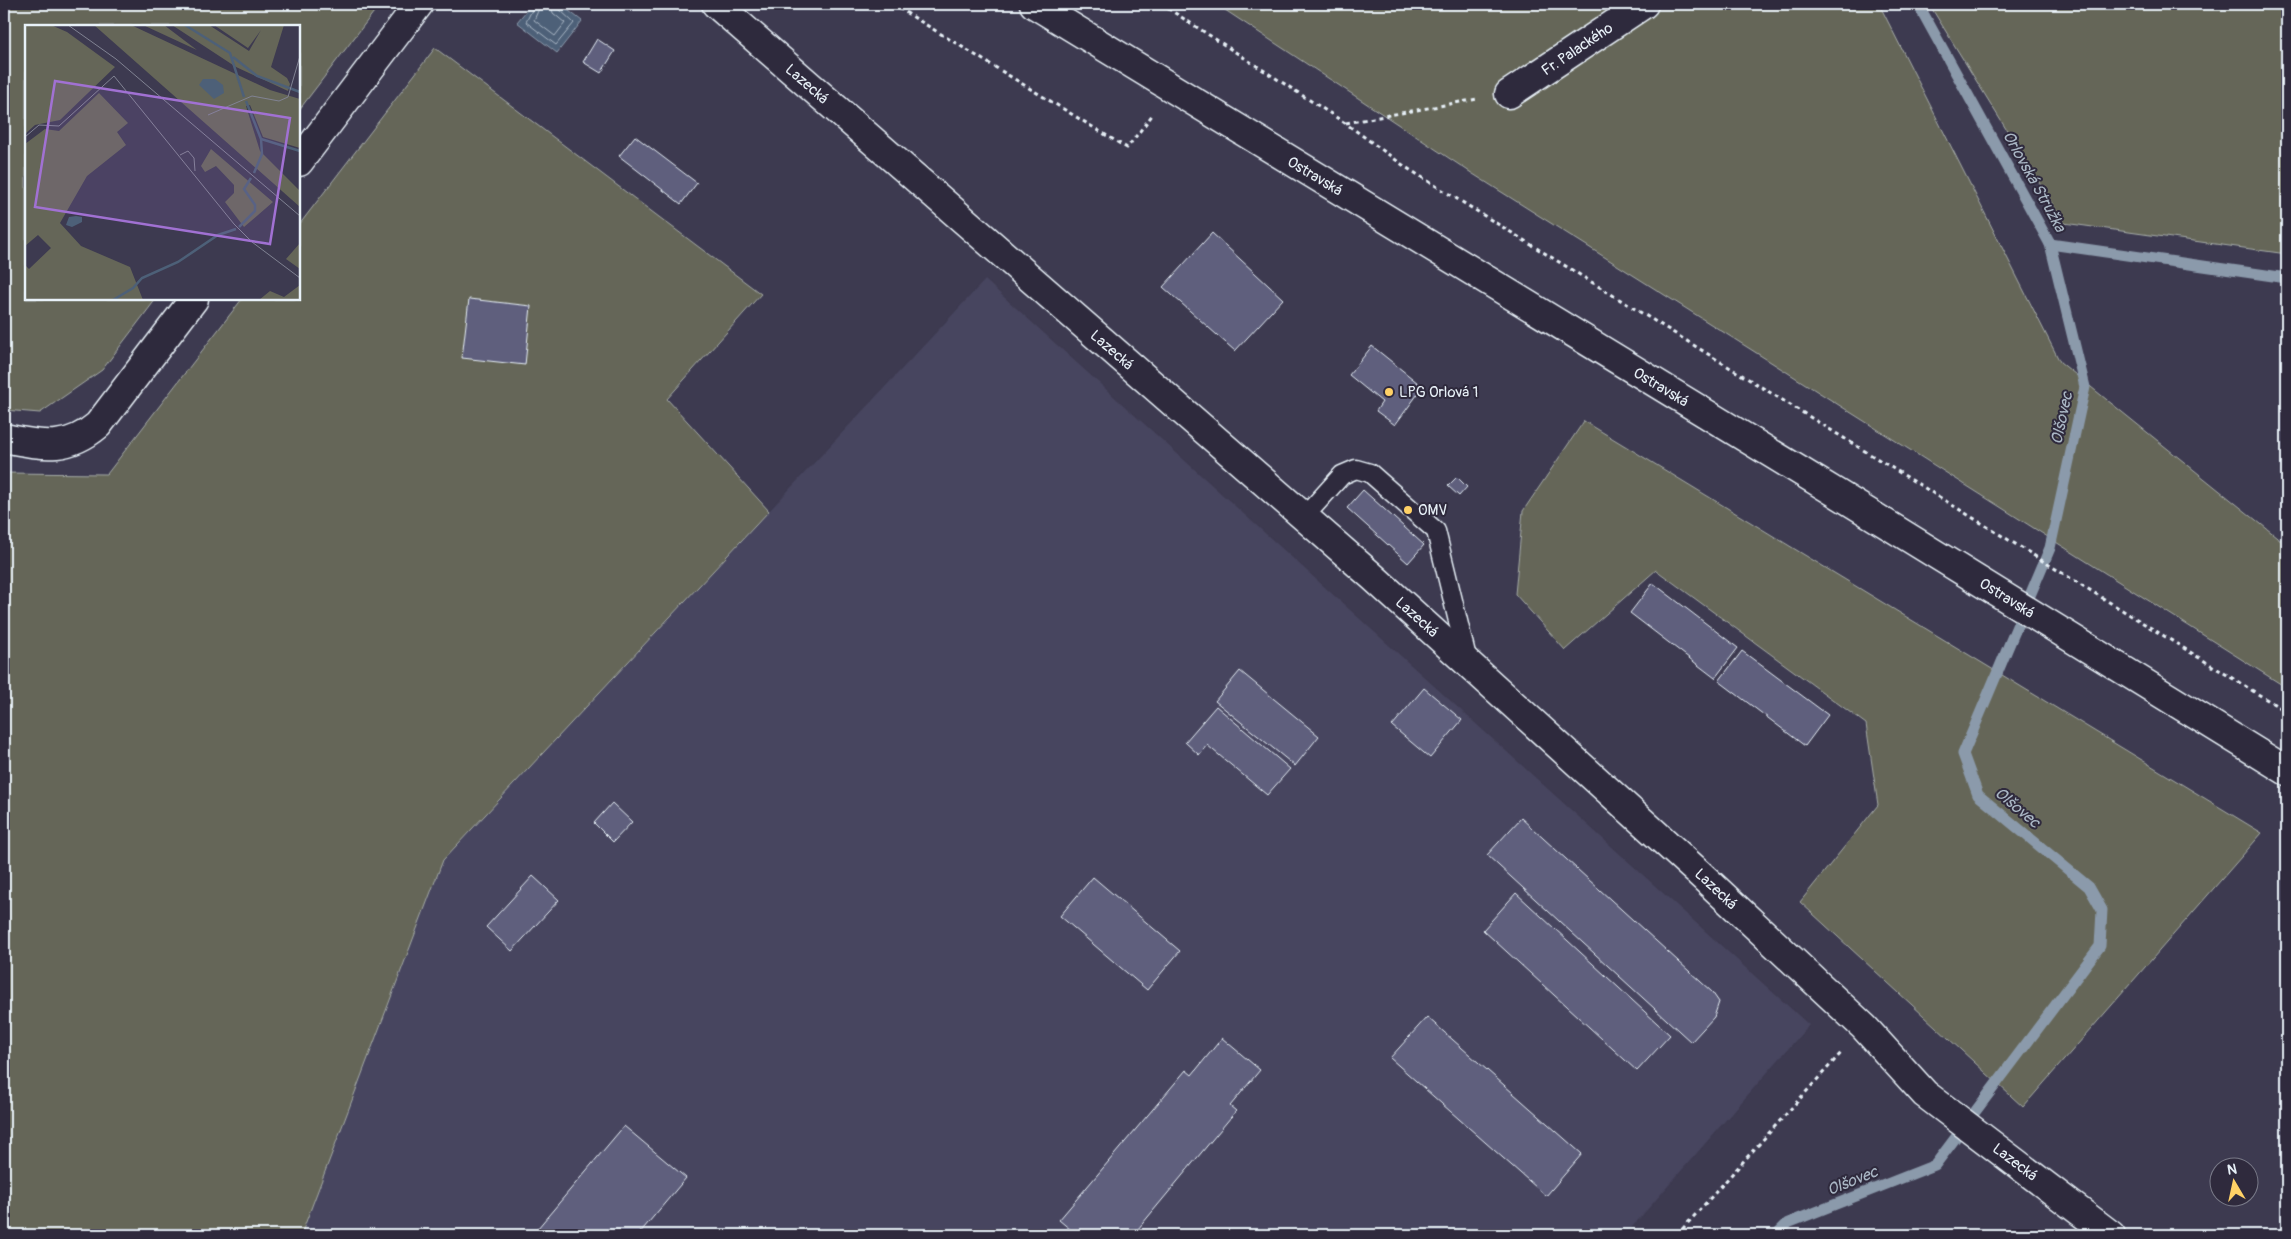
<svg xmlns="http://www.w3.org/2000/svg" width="2291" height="1239" viewBox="0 0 2291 1239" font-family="Pangolin,sans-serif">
<rect width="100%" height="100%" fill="#3d3a50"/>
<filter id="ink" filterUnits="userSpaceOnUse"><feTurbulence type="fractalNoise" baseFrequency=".02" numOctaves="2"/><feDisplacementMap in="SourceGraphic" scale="10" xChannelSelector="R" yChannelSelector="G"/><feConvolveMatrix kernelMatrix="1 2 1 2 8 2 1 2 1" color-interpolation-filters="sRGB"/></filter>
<g filter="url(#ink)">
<polygon fill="#47455e" points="985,280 1809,1025 1625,1235 301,1235 443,860"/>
<g fill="#656658" stroke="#a6aca8">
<polygon points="4,4 380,4 299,110 299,26 26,26 26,299 156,299 102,370 40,413 4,410"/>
<polygon points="1216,4 1879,4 2060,362 2287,545 2287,688 1473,174"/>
<polygon points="1929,4 2287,4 2287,254 2064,223"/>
<polygon points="435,48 761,294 667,399 769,511 443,860 301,1235 4,1235 4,473 107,474 242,299 299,299 299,225"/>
<polygon points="1584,421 2262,833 2023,1107 1800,902 1878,805 1866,724 1656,570 1565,650 1515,594 1523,511"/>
</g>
<polygon fill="#4d6078" stroke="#8b9aab" points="532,4 560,4 582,21 557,53 517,22"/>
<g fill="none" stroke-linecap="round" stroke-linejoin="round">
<g stroke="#aab7c5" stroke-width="1">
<polyline points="535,4 526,22 556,45 574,23 559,9 557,4"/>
<polyline points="541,4 534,20 555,36 565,23 553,13 551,4"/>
</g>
<g stroke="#8b9aab" stroke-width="11">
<polyline points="1918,4 2050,244 2287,278"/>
<polyline points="1776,1235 1788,1223 1935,1165 2100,946 2102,910 2089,887 1978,795 1963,754 2050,548 2085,387 2050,244"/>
</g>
</g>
<g fill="#5f5f7d" stroke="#e8f1f8">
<polygon points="597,39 615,51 601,73 583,62"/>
<polygon points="635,136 697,183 681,204 619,156"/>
<polygon points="1212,233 1283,299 1235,351 1163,287"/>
<polygon points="469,299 531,306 525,365 462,358"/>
<polygon points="1372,346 1423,387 1395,425 1376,411 1382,402 1349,375"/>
<polygon points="1457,477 1467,487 1459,496 1448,486"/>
<polygon points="1363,490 1424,545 1408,563 1347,508"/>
<polygon points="1653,583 1738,648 1715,678 1630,613"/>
<polygon points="1742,651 1828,715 1805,746 1719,681"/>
<polygon points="1240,671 1319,736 1295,766 1215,701"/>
<polygon points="1424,688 1462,720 1430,758 1392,726"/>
<polygon points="1216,706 1290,769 1267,795 1207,745 1199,755 1185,742"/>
<polygon points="612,803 632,822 613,842 594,823"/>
<polygon points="1521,818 1712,992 1719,1002 1714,1017 1691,1042 1487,855"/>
<polygon points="533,876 559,900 512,951 486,927"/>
<polygon points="1093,877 1180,951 1147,990 1060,916"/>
<polygon points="1516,893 1670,1035 1637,1071 1483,930"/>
<polygon points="1427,1017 1582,1154 1546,1196 1390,1058"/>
<polygon points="1222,1038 1260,1070 1230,1106 1236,1111 1133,1235 1077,1235 1059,1220 1186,1070 1192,1075"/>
<polygon points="624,1126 686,1178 638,1235 532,1235"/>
</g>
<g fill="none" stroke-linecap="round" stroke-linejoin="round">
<g stroke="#e8f1f8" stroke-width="21">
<polyline id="lane" points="1304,517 1342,475 1356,469 1370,473 1436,531 1468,662"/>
</g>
<g stroke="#e8f1f8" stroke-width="31">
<g id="street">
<polyline points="716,4 1373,577 1700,874 1864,1027 1925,1094 2111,1235"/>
<polyline points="1509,94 1644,4"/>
<polyline points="299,162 419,4"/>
<path d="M4,438C42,445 66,452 98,425L194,299"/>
</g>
</g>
<g stroke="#e8f1f8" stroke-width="31">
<polyline id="primary" points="1034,4 1838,494 2287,771"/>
</g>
<g stroke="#e8f1f8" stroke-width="3" stroke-dasharray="4 4" stroke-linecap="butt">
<polyline points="892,4 1127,148 1153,114"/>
<polyline points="1161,4 1345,123 1407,168 2287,712"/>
<polyline points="1346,123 1477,99"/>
<polyline points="1677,1235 1842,1052"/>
</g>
<use href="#lane" stroke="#2f2a3d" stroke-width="18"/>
<use href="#street" stroke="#2f2a3d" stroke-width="28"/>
<use href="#primary" stroke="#2f2a3d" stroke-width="28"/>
</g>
</g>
<g fill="#ffd166" stroke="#2f2a3d" stroke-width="2">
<circle cx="1389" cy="392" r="5"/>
<circle cx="1408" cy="510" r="5"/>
</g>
<g text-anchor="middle" stroke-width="4" stroke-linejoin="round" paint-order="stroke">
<g font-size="15" fill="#e8f1f8" stroke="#2f2a3d">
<text transform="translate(1577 49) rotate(-34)" y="5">Fr. Palackého</text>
<text transform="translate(807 84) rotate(41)" y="5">Lazecká</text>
<text transform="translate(1315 176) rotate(31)" y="5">Ostravská</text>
<text transform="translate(1112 350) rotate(41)" y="5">Lazecká</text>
<text transform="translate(1661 387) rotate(31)" y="5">Ostravská</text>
<text transform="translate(2007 598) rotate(32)" y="5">Ostravská</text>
<text transform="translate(1417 617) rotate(42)" y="5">Lazecká</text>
<text transform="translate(1716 889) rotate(43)" y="5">Lazecká</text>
<text transform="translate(2015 1162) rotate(37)" y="5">Lazecká</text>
</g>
<g font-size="15" fill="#e8f1f8" stroke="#2f2a3d" text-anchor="start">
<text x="1399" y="397">LPG Orlová 1</text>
<text x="1418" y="515">OMV</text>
</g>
<g font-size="16" font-style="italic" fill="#aab7c5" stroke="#2f2a3d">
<text transform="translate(2035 181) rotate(61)" y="6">Orlovská Stružka</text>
<text transform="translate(2061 418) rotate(-78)" y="6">Olšovec</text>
<text transform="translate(2018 807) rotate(40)" y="6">Olšovec</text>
<text transform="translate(1852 1180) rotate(-22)" y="6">Olšovec</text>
</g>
</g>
<g transform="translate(25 25)">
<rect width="275" height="275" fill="#3d3a50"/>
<path d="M0,0H26L42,7L90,42L35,95L10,100L0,109ZM69,0H106L245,65L275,74V123L238,112L225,80L221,81L235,126L275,166V182ZM118,0H139L172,25ZM147,0H184L224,26L236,5L223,23L189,0H259L246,42L262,53L265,59L263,66L211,42ZM74,68L103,98L92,107L101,120L62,151L35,198L56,221L105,242L118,275H0V240L4,244L26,223L13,210L0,221V119L20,104L34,106ZM186,124L248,177L219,202L200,177L209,168V160L191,141L180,147L176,141ZM275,218V244L261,234ZM275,260V275H234L245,266L259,272Z" fill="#656658"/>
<path d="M178,54H190L198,60L199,68L189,74L174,60ZM51,191L57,192V197L47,202L41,200L44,192Z" fill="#4d6078"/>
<path fill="none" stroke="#4d6078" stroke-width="2.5" d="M160,0L205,28L219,72M208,32L232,51L275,67M221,76L236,114L275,126M229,148L237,129L236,114M214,202L230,186V180L219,164L226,153M88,275L108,263L117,253L153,237L193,210L211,204"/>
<path fill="none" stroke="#818393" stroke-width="1" d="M43,0L91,34L275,191M183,90L227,71L254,76L263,72L275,31M0,112L14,100L34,101L89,51L209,199L227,217L275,253M155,130L163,126L169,133L170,146"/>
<path fill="#a171d3" fill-opacity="0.15" stroke="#a171d3" stroke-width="2.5" d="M30,56L265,93L245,219L10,182Z"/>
<rect width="275" height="275" fill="none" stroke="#e8f1f8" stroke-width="2.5"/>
</g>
<rect width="2291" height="1239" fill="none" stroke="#2f2a3d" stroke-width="20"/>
<rect x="10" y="10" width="2271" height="1219" fill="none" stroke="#e8f1f8" stroke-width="2" filter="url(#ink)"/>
<g transform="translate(2234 1182) rotate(351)"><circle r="24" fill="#2f2a3d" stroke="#797a88"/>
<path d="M0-4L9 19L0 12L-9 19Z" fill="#ffd166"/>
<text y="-8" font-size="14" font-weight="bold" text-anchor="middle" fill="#e8f1f8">N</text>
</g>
</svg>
